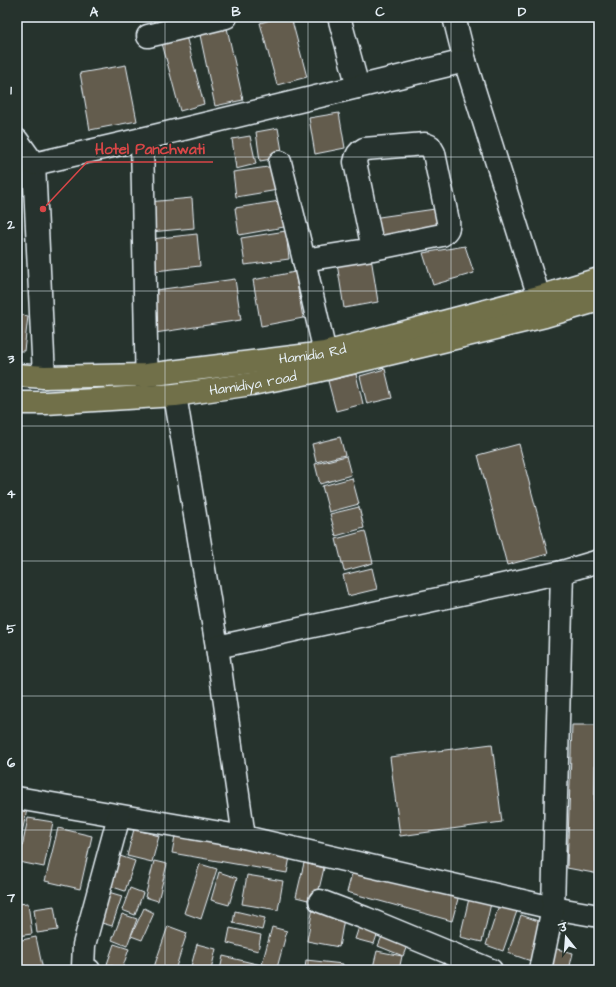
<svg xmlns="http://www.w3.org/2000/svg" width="616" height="987" viewBox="0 0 616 987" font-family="'Architects Daughter','Playpen Sans Deva',sans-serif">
<rect width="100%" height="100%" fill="#26332d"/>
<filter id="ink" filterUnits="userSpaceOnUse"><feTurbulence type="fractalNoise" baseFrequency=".025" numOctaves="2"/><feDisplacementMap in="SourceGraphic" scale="8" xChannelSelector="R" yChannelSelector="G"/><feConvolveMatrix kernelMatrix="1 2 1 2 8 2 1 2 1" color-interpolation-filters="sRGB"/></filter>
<g filter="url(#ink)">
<g fill="#645c4e" stroke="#e8f1f8">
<polygon points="153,17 177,17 154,22"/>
<polygon points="280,17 291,17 307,77 277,85 260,23"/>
<polygon points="227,28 243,100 215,106 200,35"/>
<polygon points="186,36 204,104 180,111 162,43"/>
<polygon points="126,65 137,121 90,130 80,73"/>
<polygon points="339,113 345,148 315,154 309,118"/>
<polygon points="278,128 283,157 260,161 256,132"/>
<polygon points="250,136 256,164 236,169 232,139"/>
<polygon points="275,166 278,190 236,197 233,172"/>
<polygon points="192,198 194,228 150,232 148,202"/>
<polygon points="280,201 284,227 239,235 235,208"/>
<polygon points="435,209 440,228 377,240 372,218"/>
<polygon points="286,231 289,259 245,265 241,238"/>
<polygon points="197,234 200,266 155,271 151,239"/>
<polygon points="465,246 474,273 433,285 423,253"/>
<polygon points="370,251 378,302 344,308 336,257"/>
<polygon points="295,272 303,318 261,326 253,280"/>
<polygon points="235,279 241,320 155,333 149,291"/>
<polygon points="17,314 28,316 24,351 17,351"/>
<polygon points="385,369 392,398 367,404 360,376"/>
<polygon points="356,374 363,404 336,411 328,381"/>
<polygon points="340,437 345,455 316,462 312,444"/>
<polygon points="519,444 548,554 507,565 478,455"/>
<polygon points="346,456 351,475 320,484 315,464"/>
<polygon points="352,478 359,504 329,512 322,486"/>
<polygon points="359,507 364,528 336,536 330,514"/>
<polygon points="365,531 373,563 344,571 336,539"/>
<polygon points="372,568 377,589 348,596 343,575"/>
<polygon points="572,725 596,725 594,827 599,829 599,874 567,868"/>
<polygon points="492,744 502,822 400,836 390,757"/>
<polygon points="17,807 27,809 17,856"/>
<polygon points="28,818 53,822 44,867 19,862"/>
<polygon points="58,828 92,836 80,889 45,881"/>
<polygon points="134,829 159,836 152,862 127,856"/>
<polygon points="176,830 291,851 287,873 172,853"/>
<polygon points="117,855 135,861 125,891 107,885"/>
<polygon points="154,861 167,864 158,901 145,897"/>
<polygon points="304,863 324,868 316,902 296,897"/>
<polygon points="200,864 217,869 201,919 184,913"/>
<polygon points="354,866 459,895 452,921 347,892"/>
<polygon points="219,872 237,878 229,905 211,900"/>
<polygon points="247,875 283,881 278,910 242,904"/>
<polygon points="130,888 143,893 135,915 122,910"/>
<polygon points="105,891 122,896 112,926 95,921"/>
<polygon points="470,894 492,899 482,942 460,937"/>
<polygon points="28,903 32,934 17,936 17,904"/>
<polygon points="499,905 517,911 503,951 486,945"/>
<polygon points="54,906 58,930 37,933 34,909"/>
<polygon points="313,907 345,913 339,947 307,941"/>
<polygon points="144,908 154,913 142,940 131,936"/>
<polygon points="235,911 265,918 262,930 233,923"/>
<polygon points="122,914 137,919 127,946 112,940"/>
<polygon points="521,915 544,923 531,961 508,953"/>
<polygon points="361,921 380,926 374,944 355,939"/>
<polygon points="168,926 187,933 175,970 153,970"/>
<polygon points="272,927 287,931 277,968 262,964"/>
<polygon points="230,928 261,935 258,951 227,943"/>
<polygon points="383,934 408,943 403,956 378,946"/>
<polygon points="36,937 43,970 17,970 17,941"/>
<polygon points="114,944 129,949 122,969 107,964"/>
<polygon points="197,944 216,949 211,970 190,970"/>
<polygon points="553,948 573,953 569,970 547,970"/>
<polygon points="377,951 402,956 399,970 388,970 373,967"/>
<polygon points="223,956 261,965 259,970 220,970"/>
<polygon points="306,960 343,964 343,970 305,970"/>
<polygon points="444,964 446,970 426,970"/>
<polygon points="369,967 370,970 347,970"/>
</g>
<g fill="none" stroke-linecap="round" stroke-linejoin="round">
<g stroke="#e8f1f8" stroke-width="25">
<g id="minor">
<polyline points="339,17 358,87"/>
<polyline points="454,17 465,61 539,297"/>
<polyline points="148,36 226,17"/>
<polyline points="142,139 147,394"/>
<polyline points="17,140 34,164 44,377"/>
<polyline points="280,162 304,260 325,353"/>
<polyline points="34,164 142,139 465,61"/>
<path d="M304,260L373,249L442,235C448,230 449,228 448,221L434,153L430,146L425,144L364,149C358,152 356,156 355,162L373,249"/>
<polyline points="175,395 217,647 244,837"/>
<polyline points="217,647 562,572 599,561"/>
<polyline points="17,798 244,837 553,908 599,916"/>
<polyline points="320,901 365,918 491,970"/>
<polyline points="89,970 83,967 84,945 119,816"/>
<polyline points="540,970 553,908 562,572"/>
</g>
</g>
<g stroke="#e8f1f8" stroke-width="25">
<g id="primary">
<path id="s1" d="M17,375L44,377L146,375L325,353L539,297L599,279"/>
<path id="s2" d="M17,403H46L175,395L252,384L308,373L430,344L545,316L599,300"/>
</g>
</g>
<use href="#minor" stroke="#26332d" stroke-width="22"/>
<use href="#primary" stroke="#71704a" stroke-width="22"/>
</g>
</g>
<path fill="none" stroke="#e8f1f8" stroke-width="1" stroke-opacity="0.55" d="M165,17V970M308,17V970M451,17V970M17,157H599M17,291H599M17,426H599M17,561H599M17,696H599M17,830H599"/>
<g text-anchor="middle" stroke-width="3.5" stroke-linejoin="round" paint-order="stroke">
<g font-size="14" fill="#e8f1f8" stroke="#26332d">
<text dy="5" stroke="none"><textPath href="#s1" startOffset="297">Hamidia Rd</textPath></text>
<text dy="5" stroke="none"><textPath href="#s2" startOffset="237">Hamidiya road</textPath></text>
</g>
</g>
<path fill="none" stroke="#d94647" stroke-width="1.5" d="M43 209L87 162H213"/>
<circle fill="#d94647" stroke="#26332d" stroke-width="1.5" cx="43" cy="209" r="4"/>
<g font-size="15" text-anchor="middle" font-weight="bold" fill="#d94647" stroke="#26332d" stroke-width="3.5" stroke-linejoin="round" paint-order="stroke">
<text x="150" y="154">Hotel Panchwati</text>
</g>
<rect width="616" height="987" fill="none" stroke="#26332d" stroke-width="44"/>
<g transform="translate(566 937) rotate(343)" stroke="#26332d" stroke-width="3" paint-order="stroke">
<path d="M0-3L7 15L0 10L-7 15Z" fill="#e8f1f8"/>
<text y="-6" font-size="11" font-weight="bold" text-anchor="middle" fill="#e8f1f8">उ</text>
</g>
<rect x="22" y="22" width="572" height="943" fill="none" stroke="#e8f1f8" stroke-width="1.5"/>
<g font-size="13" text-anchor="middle" font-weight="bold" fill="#e8f1f8">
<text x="94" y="16">A</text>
<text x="236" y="16">B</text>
<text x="380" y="16">C</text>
<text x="522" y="16">D</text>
<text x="11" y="94">1</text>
<text x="11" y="229">2</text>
<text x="11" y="363">3</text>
<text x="11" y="498">4</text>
<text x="11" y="633">5</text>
<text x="11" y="767">6</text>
<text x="11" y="902">7</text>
</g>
</svg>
